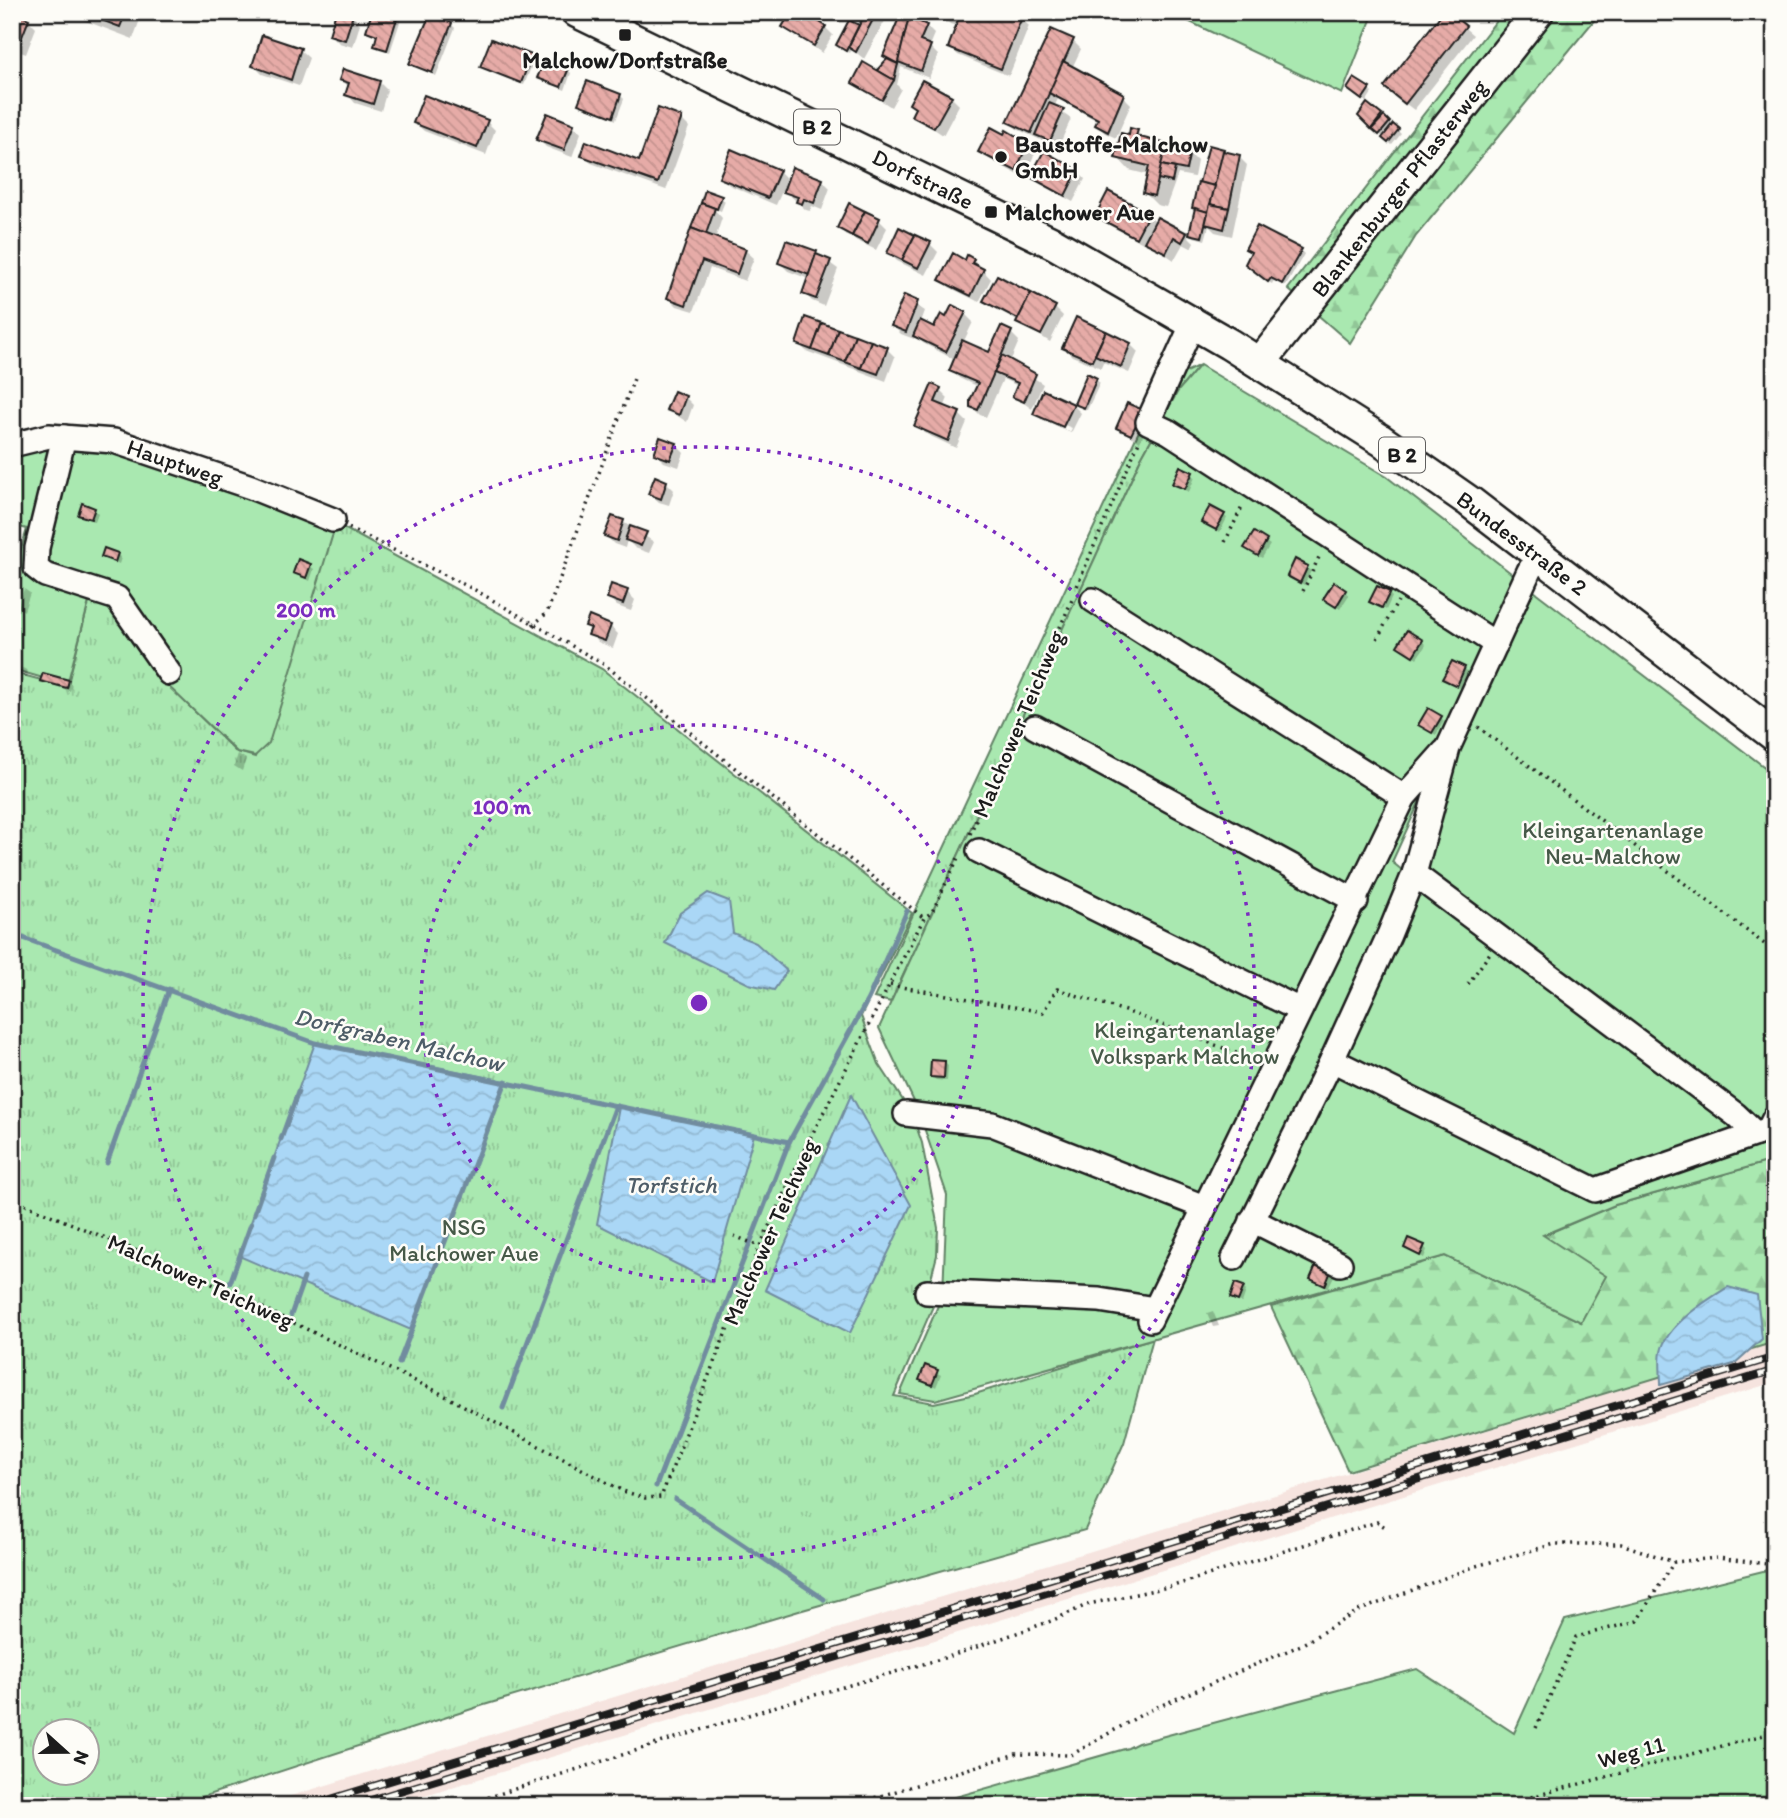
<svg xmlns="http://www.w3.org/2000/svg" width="1787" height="1818" viewBox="0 0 1787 1818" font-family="Itim,sans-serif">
<defs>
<pattern id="forest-firs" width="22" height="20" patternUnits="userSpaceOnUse" patternTransform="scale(1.75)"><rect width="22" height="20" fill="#a9e8b0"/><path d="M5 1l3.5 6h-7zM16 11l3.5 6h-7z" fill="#91c697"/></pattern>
<pattern id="park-tufts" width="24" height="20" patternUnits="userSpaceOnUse" patternTransform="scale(1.75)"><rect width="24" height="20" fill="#a9e8b0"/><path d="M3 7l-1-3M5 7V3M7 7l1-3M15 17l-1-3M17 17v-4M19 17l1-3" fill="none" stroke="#91c697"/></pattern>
<pattern id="water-waves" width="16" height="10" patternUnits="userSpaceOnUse" patternTransform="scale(1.75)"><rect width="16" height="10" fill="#aad7f6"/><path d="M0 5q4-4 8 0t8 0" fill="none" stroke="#92b8d2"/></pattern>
<pattern id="building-back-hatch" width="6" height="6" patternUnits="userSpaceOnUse" patternTransform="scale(1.75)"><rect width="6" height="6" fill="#e6aba7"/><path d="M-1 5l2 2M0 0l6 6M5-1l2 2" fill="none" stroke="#c5938f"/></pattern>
</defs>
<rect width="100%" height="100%" fill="#fdfcf7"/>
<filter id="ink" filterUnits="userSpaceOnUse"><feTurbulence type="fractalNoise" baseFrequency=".0143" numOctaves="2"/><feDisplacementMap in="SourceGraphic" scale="14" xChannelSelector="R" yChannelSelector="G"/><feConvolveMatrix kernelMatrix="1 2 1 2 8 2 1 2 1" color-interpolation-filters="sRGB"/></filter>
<g filter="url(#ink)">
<polygon fill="#f6e4df" points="1775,1342 1775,1382 674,1720 389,1806 258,1806"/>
<g fill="url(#forest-firs)" stroke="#628266" stroke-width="2">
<polygon points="1503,12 1601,12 1416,236 1350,343 1288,289"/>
<polygon points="1767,1162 1775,1179 1775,1342 1348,1471 1271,1307 1445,1256 1581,1322 1542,1236 1615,1205"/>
</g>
<g fill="url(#park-tufts)" stroke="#628266" stroke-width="2" fill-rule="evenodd">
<polygon points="1200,365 1178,391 1141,458 891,1002 874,998 1161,384"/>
<path d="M342,527L602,669L912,913L861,1016L879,1064L912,1114L922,1143L938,1228L937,1255L929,1286L937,1297L894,1396L934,1403L975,1394L1153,1338L1124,1443L1085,1530L799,1611L484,1705L174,1806H12V672L67,687L90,598L112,607L161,678L235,751L255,757L331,529ZM46,1730H88V1772H46Z"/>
</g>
<g fill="#a9e8b0" stroke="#628266" stroke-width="2">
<polygon points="1169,12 1374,12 1342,94"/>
<polygon points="1200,365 1387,477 1520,580 1392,862 1418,883 1451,754 1526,585 1775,775 1775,1145 1767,1162 1615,1205 1543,1235 1606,1276 1581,1322 1445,1256 935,1400 900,1394 943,1294 947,1195 918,1110 879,1028 1141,458 1178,391"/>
<polygon points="53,443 135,454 335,527 269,743 255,756 237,752 163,681 111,608 90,598 67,685 12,669 12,578 27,529 12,525 12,454"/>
<polygon points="1775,1568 1775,1806 924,1806 1128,1748 1138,1743 1417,1669 1514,1733 1565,1620"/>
</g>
<g fill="url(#water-waves)" stroke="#718c9f" stroke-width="2">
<polygon points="708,893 729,901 733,933 756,943 787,971 774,990 749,984 665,943 680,913"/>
<polygon points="315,1043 506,1081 411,1330 239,1256"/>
<polygon points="851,1095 911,1205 850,1333 765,1290"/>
<polygon points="619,1107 754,1135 712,1282 597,1224"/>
<path d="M1728,1287L1757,1295L1762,1339L1734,1364L1661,1385C1661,1375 1659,1362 1661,1352C1666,1325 1707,1300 1728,1287Z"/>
</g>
<g fill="#0003" fill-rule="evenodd">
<polygon points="62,12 140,12 142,14 133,39"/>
<polygon points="158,12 172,12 171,17"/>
<polygon points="337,12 352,16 360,24 353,47 339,43 331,35"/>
<polygon points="398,12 402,16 390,52 379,49 376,45 379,36 368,30"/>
<polygon points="868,12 879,12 886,19 864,59 852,49 850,53 842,48 850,22 860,28"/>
<polygon points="891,12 908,12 905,17 926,26 934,34 929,46 938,55 929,78 901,67 897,85 901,89 891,107 854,82 885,75 879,70 889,60 885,56 901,18"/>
<polygon points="943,12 1006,12 1021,18 1029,26 1009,76 958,55 950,47 957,26 950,24 942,16"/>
<polygon points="1446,12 1473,35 1414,110 1394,95"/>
<polygon points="12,14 28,20 36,28 26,54 12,49"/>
<polygon points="451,24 455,28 436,76 415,67 411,64"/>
<polygon points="784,27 825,27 833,35 822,53"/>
<polygon points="263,37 300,50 309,58 299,86 262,74 254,66"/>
<polygon points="1073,41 1081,49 1072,68 1123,96 1131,104 1116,138 1105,133 1097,125 1098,121 1058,99 1054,107 1071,119 1058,148 1017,129 1009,121"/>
<polygon points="531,56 534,60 524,85 482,67"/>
<polygon points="568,70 571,73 565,90 539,78"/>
<polygon points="341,79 379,82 387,90 381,111 355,103 347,94 349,87"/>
<polygon points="1369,90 1372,93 1366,102 1352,92"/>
<polygon points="620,95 624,99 616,120 580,103"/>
<polygon points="951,97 959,105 943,135 913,115 917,109"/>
<polygon points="1360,116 1381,116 1401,134 1392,145"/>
<polygon points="681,119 689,127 666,190 591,163 583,155 640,163"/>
<polygon points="487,122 495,130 486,155 424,131 415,123"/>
<polygon points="573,125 581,133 572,157 546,147 538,139"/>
<polygon points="1137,132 1146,140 1189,153 1197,161 1194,177 1178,174 1166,207 1157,205 1145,193 1149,175 1129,170 1117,157"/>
<polygon points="1006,133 1035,153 1024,178 989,159 981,151"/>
<polygon points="1045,154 1077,171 1085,179 1073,202 1041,184 1033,176"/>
<polygon points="1239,157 1247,165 1232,236 1215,232 1209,226 1205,240 1194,237 1191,233"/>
<polygon points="779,171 789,181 822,180 830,188 822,210 812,206 810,211 806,210 783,189 776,205 729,185 721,177"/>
<polygon points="721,198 725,201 721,211 713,208 722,218 715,239 745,250 754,258 745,281 710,268 694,311 677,306 669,298 703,202"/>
<polygon points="850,205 879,220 887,228 876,250 847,236 839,228"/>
<polygon points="1148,214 1156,222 1186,234 1194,242 1191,248 1183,244 1174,260 1146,241 1145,244 1105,223 1097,215"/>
<polygon points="930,244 938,252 926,275 897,261 889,253"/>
<polygon points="1301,251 1304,254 1286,286 1274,280 1272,284 1257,275"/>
<polygon points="816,253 838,269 824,306 812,301 804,293 809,279 788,271 780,263"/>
<polygon points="973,260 991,279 979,302 949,287 941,279"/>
<polygon points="997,278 1055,308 1063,316 1050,342 985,301"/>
<polygon points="905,298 925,311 921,322 935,329 947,319 953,307 965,314 973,322 963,343 990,355 1002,328 1011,333 1019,341 1010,362 1043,384 1032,409 1014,396 1018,386 1003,379 986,417 980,415 972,407 978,387 959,378 951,370 955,360 923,343 915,335 914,339 901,334 893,326"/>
<polygon points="1077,320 1130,344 1138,352 1129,373 1103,362 1101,368 1072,356 1064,348"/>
<polygon points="798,343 887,349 895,357 886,381 806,351"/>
<polygon points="1096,380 1100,383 1087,410 1076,403"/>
<polygon points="940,390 948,398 944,408 959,414 967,422 956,448 924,433 916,425"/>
<polygon points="685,397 693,405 687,422 668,410"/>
<path d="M1073,405L1081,413L1071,433L1043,421L1035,413ZM1042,416L1072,428L1070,432L1042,420Z"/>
<polygon points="1128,406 1150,420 1140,442 1118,428"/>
<polygon points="676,445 684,453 679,467 664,462 656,454"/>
<polygon points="1192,473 1195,477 1189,492 1174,483"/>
<polygon points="666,482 674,490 669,505 659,502 650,494"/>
<polygon points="94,509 98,513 95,522 80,514"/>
<polygon points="1223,515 1227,518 1220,532 1203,522"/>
<polygon points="623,522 654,542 649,553 635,548 627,540 625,548 614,544 606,536"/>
<polygon points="1255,534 1270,545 1262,558 1246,548"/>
<polygon points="117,554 121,558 119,564 103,556"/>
<polygon points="1296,561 1311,571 1304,585 1289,576"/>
<polygon points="310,566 314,569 310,581 295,573"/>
<polygon points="1334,585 1349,595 1340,609 1329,602"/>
<polygon points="24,589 30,593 24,611 18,607"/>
<polygon points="627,592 635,600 631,611 617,606 609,598"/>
<polygon points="1389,594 1392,597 1386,610 1371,601"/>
<polygon points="587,626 610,626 618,634 613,648 598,642"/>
<polygon points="1422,641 1426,645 1417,658 1403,649"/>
<polygon points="13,665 25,669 28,672 27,678 15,674"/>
<polygon points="1464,668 1468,672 1460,688 1444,679"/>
<polygon points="42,681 68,681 72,685 70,691"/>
<polygon points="1441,718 1444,721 1436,735 1424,728"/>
<polygon points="238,754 246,759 242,771 234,766"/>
<polygon points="944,1062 948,1066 947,1081 936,1080 932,1077"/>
<polygon points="1424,1247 1427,1250 1424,1258 1406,1248"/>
<polygon points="1330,1272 1334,1276 1328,1288 1312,1279"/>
<polygon points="1243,1287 1246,1291 1242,1303 1232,1297"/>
<polygon points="1213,1311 1219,1326 1213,1327 1207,1313"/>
<polygon points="926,1367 941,1375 936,1387 922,1379"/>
</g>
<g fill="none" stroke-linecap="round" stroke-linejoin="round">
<g stroke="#718c9f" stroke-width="5">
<polyline points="12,934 315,1043 789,1142"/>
<polyline points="281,1139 298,1092"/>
<polyline points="107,1163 169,989"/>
<polyline points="254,1214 274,1158"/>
<polyline points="230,1283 251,1224"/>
<polyline points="291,1315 304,1278"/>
<polyline points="399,1363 506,1081"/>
<polyline points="503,1408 616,1106"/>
<polyline points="656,1486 789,1142 868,999 907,911"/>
<polyline points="675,1499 824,1599"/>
</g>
</g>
<g fill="url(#building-back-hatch)" stroke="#1c1c1c" stroke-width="2">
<polygon points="12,12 29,19 18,47 12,45"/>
<polygon points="80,12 126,12 120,27"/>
<polygon points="336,12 353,15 345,40 329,35"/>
<polygon points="372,12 399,12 387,50 374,46 377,35 366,31"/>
<polygon points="791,12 803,12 826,26 814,46 782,27"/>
<polygon points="866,12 877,12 856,52 848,47"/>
<polygon points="961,12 1011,12 1022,17 1001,69 948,48"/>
<polygon points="1443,12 1449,12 1466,26 1405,104 1384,87"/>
<polygon points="901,13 909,17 898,64 883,56"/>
<polygon points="430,14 452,23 432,73 409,64"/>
<polygon points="909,17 927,25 920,41 931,45 921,71 898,62"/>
<polygon points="849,20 859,25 846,51 836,45"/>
<polygon points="1051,29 1074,39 1031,133 1007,122"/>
<polygon points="262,35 301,48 291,80 252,66"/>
<polygon points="491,39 532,55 521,83 480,67"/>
<polygon points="545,59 569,68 561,87 537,78"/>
<polygon points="887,59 898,64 894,80 877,70"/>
<polygon points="1063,61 1124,94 1108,132 1095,125 1098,119 1049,93"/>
<polygon points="863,62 894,80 882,100 852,83"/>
<polygon points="343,69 380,81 373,104 345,95 349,83 339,80"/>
<polygon points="1354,78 1370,88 1362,100 1347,89"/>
<polygon points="922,80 952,96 934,128 911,116 915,108 909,104"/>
<polygon points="587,81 621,94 613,117 578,104"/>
<polygon points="424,95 488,120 477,148 413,123"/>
<polygon points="1049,103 1064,109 1050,141 1035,135"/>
<polygon points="1367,103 1382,115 1371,129 1358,116"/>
<polygon points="658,108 682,117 658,183 581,156 586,141 639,161"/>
<polygon points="547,113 574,124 564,150 536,140"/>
<polygon points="1384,116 1390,122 1379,135 1372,129"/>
<polygon points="1393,124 1399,129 1388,143 1382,138"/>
<polygon points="991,127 1004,134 1006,130 1028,143 1016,171 978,152"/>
<polygon points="1130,128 1138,130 1136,136 1167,144 1154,196 1143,193 1149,166 1115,158 1121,133 1129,135"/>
<polygon points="1209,145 1224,149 1215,186 1199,183"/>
<polygon points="1166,146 1190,151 1186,170 1161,165"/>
<polygon points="731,149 780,170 768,198 719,178"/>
<polygon points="1044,151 1078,170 1065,196 1030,177"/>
<polygon points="1223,151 1240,155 1229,208 1210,204"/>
<polygon points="1161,165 1175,168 1172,182 1158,179"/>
<polygon points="792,167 823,179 814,203 804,199 802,204 796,202 798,197 783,192"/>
<polygon points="1198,182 1215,186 1208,212 1192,208"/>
<polygon points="705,190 722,196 717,209 701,203"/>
<polygon points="1108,191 1149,213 1136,238 1095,216"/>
<polygon points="701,203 715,208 706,234 691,228"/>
<polygon points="849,203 865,211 852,236 837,228"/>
<polygon points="1210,204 1229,208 1224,229 1205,224"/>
<polygon points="1195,208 1208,212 1202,237 1189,234"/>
<polygon points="865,211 880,218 868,244 852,236"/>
<polygon points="1157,217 1187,233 1182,242 1174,237 1166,253 1144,242"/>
<polygon points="1257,226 1302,249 1282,284 1271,278 1268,282 1245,264 1251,252 1245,249"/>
<polygon points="899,227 915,235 902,260 887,253"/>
<polygon points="691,228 746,249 737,274 702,261 686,305 667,298"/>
<polygon points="915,235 931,242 918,268 902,260"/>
<polygon points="786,240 817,251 809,275 778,263"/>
<polygon points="953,253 965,260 967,255 974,259 972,263 984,269 971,296 939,280"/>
<polygon points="816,254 831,260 816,299 802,294"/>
<polygon points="997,275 1031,293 1018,319 983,301"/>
<polygon points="1031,293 1056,306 1041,335 1016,323"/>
<polygon points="904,295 918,301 906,332 891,326"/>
<polygon points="952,305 966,312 946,352 913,336 920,320 934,327 941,314 946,317"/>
<polygon points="805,317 822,323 812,350 796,344"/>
<polygon points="1076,317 1106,331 1092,361 1062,348"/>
<polygon points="822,323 838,329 829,356 812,350"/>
<polygon points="1001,326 1012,331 978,410 970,407 970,400 978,383 949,371 962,340 989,352"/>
<polygon points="838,329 855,335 845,362 829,356"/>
<polygon points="1106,331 1131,343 1121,367 1095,355"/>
<polygon points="855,335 871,341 861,368 845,362"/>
<polygon points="871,341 888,347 878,374 861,368"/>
<polygon points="1002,355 1036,374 1024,402 1012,397 1018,383 994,373"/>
<polygon points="1087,373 1097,378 1084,408 1074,404"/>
<polygon points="932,384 941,388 935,402 960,412 948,441 914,426"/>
<polygon points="1043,390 1074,404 1063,427 1033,414"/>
<polygon points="674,391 686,396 679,415 666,410"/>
<polygon points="1127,403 1143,410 1131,435 1116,428"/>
<polygon points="660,437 677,443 670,460 654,454"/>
<polygon points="1180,466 1193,472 1185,489 1172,484"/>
<polygon points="655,476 667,481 661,499 648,494"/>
<polygon points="82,503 95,508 91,519 78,515"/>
<polygon points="1210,506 1225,514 1216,530 1201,522"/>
<polygon points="612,516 624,520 617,541 604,536"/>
<polygon points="630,526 647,532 641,546 625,540"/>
<polygon points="1254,532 1267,540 1258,556 1244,548"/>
<polygon points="104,548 118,553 115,562 101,557"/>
<polygon points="298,559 311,564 306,578 293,573"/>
<polygon points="1295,559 1308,566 1300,583 1287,576"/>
<polygon points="1334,582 1346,590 1336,607 1323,599"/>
<polygon points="611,584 628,590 623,604 607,598"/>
<polygon points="1377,586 1390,592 1382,608 1369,602"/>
<polygon points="589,616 611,625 605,641 588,635 591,628 585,626"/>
<polygon points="1407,630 1423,640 1413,656 1397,646"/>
<polygon points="1452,661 1465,667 1457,686 1442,679"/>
<polygon points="43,673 69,680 67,688 40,681"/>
<polygon points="1428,708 1442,716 1432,733 1418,725"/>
<polygon points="931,1060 945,1061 944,1078 930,1077"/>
<polygon points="1408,1238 1425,1245 1420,1256 1404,1248"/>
<polygon points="1316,1265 1331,1271 1325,1286 1310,1279"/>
<polygon points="1235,1283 1244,1286 1238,1301 1230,1298"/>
<polygon points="925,1365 938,1370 932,1385 919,1380"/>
</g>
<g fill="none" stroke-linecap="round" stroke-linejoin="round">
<g stroke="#1c1c1c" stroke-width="28">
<g id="minor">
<polyline points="1193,323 1148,422 1169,432 1496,644"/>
<polyline points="64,437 37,548 36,568 45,575 117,598 169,673"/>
<polyline points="12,445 49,436 114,441 251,487 333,520"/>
<polyline points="1093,600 1404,797"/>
<polyline points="1035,727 1356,901"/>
<polyline points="979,851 1300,1010"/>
<polyline points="1414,874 1736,1115 1756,1134"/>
<polyline points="1332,1060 1595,1190 1756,1134 1769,1129 1775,1117"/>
<polyline points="906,1114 992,1124 1204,1207"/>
<polyline points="1252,1220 1340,1264"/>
<polyline points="1234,1258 1332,1060 1389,935 1414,874 1448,748 1529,571 1539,555"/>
<polyline points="927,1292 1099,1300 1155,1309"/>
<polyline points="1150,1320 1404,797 1444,752"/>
</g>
</g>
<g stroke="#1c1c1c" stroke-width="35">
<g id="major">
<polyline points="577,12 1055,244 1229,344 1381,440 1470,502 1775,736"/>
<polyline points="1260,363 1538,12"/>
</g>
</g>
<g stroke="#1c1c1c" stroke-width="3.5" stroke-dasharray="2 5" stroke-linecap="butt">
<polyline points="546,12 554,16"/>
<polyline points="349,528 475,590 605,665 924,918"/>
<polyline points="1225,542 1243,505"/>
<polyline points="1077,586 1140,439"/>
<polyline points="1303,591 1320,555"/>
<polyline points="533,625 547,613 635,376"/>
<polyline points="1377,639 1398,601"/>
<polyline points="1023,711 1072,600"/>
<polyline points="1478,727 1775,952"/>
<polyline points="970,834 1015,728"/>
<polyline points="1468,984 1490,953"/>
<polyline points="890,985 1043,1012 1057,989 1131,1013 1255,1060"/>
<polyline points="12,1199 185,1271 436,1391 623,1491 645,1498 661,1497 760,1246 803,1152 924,918 932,912 959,856"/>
<polyline points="734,1236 760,1246"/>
<polyline points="1536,1728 1576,1637 1637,1621 1674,1562"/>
<polyline points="461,1806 780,1705 951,1656 1051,1621 1089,1604 1173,1586 1377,1522 1387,1528"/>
<polyline points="848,1806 1016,1754 1071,1755 1148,1711 1301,1645 1358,1611 1476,1566 1555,1544 1621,1544 1674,1562 1717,1558 1775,1565"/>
<polyline points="1497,1806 1775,1732"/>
</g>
<use href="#minor" stroke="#fdfcf7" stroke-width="23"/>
<use href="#major" stroke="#fdfcf7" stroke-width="30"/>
<g stroke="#1c1c1c" stroke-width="8">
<g id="rail">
<polyline points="308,1806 1775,1357"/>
<polyline points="351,1806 1775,1370"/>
</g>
</g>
<use href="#rail" stroke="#fdfcf7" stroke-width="5" stroke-dasharray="16" stroke-linecap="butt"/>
</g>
</g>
<g fill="none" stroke="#7b2cbf" stroke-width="3.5" stroke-dasharray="3.5 7">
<circle cx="699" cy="1003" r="278"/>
<circle cx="699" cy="1003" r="556"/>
</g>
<g fill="#1c1c1c" stroke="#fdfcf7" stroke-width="2.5">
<rect x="618" y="28" width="14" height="14" rx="3.5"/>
<circle cx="1001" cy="157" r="7"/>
<rect x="984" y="205" width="14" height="14" rx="3.5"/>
</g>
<g text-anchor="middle" stroke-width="5" stroke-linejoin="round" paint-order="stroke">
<g fill="#fdfcf7" stroke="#605f5e" stroke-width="2">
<rect x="794" y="109.5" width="46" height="35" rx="5"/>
<rect x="1379" y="437.5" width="46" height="35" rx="5"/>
</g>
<g font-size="21" font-weight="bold" fill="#1c1c1c">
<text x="817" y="134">B 2</text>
<text x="1402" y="462">B 2</text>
</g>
<g font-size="23" font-weight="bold" fill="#1c1c1c" stroke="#fdfcf7" text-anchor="start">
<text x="625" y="68" text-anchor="middle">Malchow/Dorfstraße</text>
<text x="1015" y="152">Baustoffe-Malchow<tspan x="1015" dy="26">GmbH</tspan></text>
<text x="1005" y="220">Malchower Aue</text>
</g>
<g font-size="23" fill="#1c1c1c" stroke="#fdfcf7">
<text transform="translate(923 179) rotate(26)" y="8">Dorfstraße</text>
<text transform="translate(1399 188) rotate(-52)" y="8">Blankenburger Pflasterweg</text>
<text transform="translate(175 462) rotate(19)" y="8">Hauptweg</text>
<text transform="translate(1522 543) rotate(37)" y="8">Bundesstraße 2</text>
<text transform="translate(1018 724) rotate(-67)" y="8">Malchower Teichweg</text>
<text transform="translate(770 1232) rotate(-66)" y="8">Malchower Teichweg</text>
<text transform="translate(201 1281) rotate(24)" y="8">Malchower Teichweg</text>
<text transform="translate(1631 1752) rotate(-15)" y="8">Weg 11</text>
</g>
<g font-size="23" fill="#465948" stroke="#fdfcf7">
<text x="1613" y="838">Kleingartenanlage<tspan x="1613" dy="26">Neu-Malchow</tspan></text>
<text x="1185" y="1038">Kleingartenanlage<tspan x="1185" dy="26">Volkspark Malchow</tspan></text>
<text x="464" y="1235">NSG<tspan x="464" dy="26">Malchower Aue</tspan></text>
</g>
<g font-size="24" font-style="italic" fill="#4e5d68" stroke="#fdfcf7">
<text transform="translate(399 1040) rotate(13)" y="8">Dorfgraben Malchow</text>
<text x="671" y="1193">Torfstich</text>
</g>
</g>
<circle cx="699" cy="1003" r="10" fill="#7b2cbf" stroke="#fdfcf7" stroke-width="3.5"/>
<g font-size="21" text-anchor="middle" font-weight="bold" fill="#7b2cbf" stroke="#fdfcf7" stroke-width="5" stroke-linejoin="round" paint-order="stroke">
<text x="306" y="617">200 m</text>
<text x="502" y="814">100 m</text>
</g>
<rect width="1787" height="1818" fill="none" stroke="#fdfcf7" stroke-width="42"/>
<rect x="21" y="21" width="1745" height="1776" fill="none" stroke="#1c1c1c" stroke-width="2.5" filter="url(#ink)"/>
<g transform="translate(66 1752) rotate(111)"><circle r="33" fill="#fdfcf7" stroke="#a3a29f" stroke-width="2"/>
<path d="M0-5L12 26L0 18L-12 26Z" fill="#1c1c1c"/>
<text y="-10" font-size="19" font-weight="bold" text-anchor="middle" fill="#1c1c1c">N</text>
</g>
</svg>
